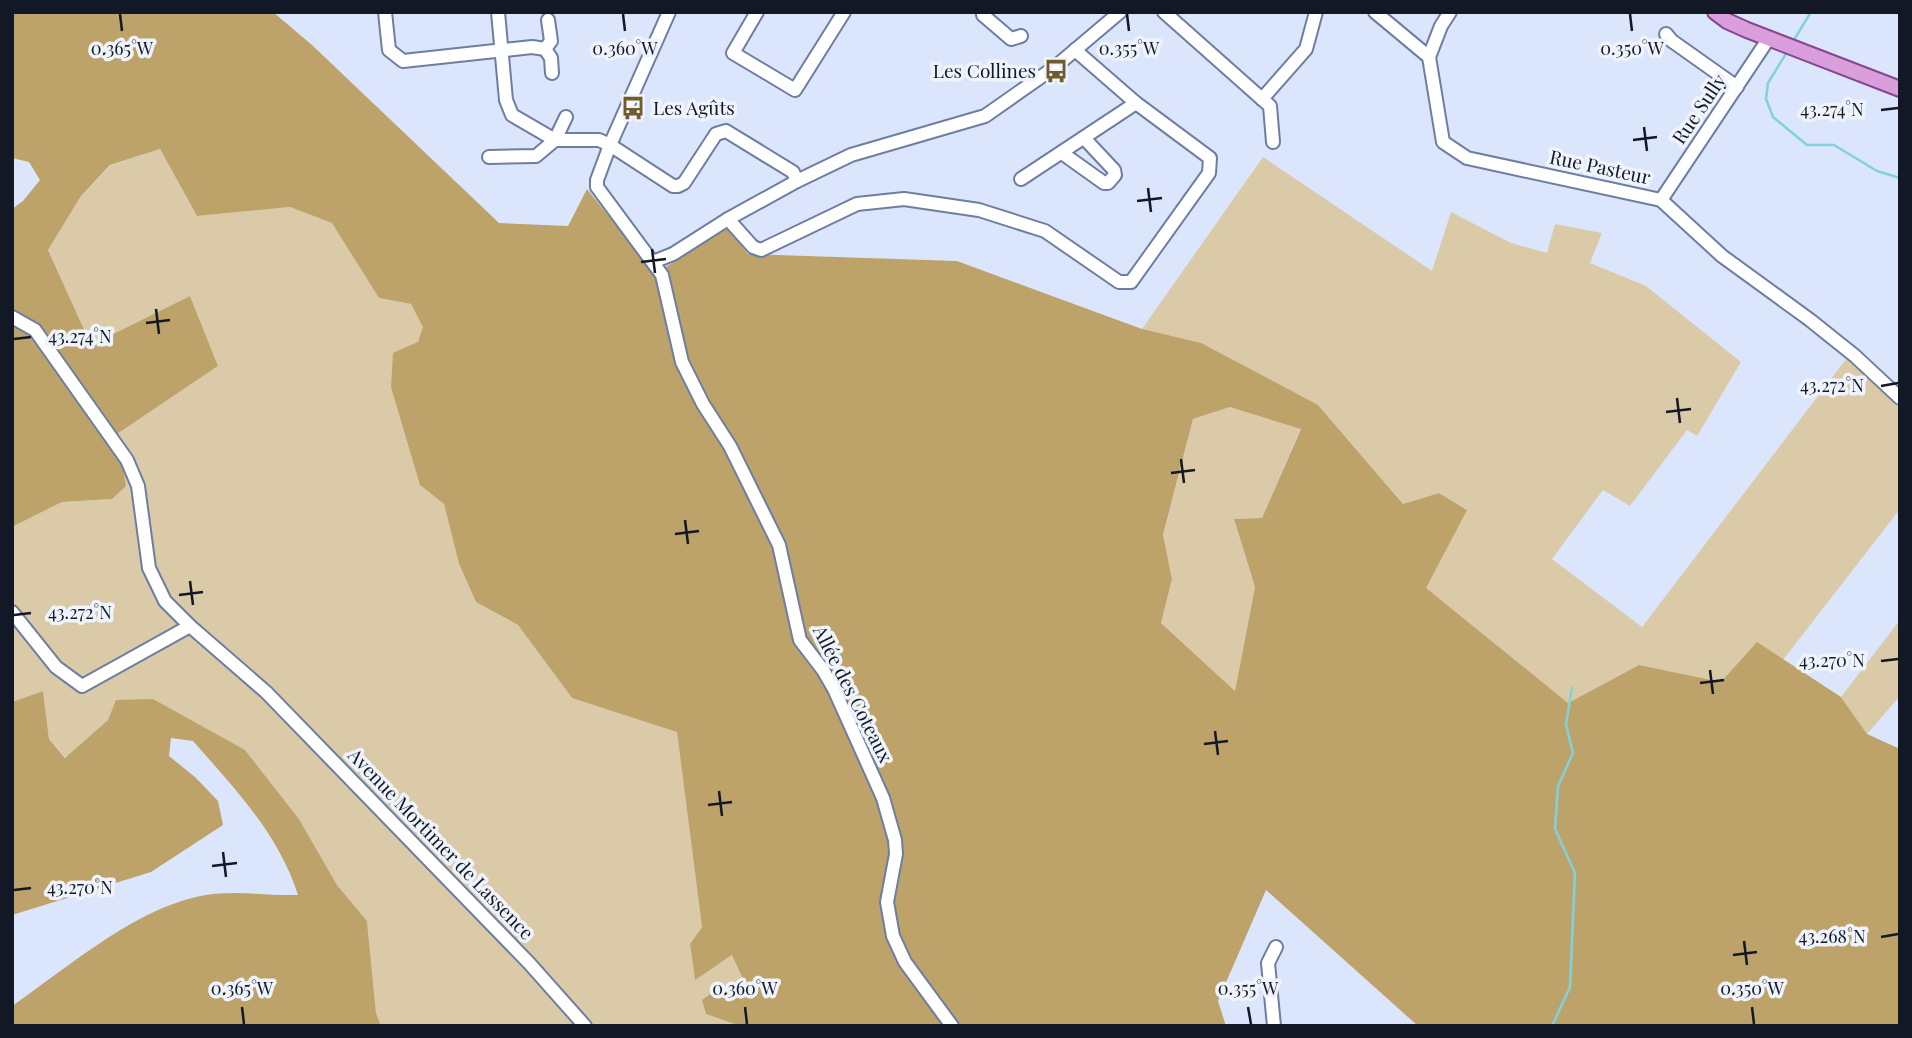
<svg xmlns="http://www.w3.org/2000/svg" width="1912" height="1038" viewBox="0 0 1912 1038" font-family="'Playfair Display',serif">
<rect width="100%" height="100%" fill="#dbe6fd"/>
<g fill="#dacaa8">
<polygon points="160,149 197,216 290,207 333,223 379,298 411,304 424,327 418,342 420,485 444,504 459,564 476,602 518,625 572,698 677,731 702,927 690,944 695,979 733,955 743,979 720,987 706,1014 740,1026 381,1026 376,1013 367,921 337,885 299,819 245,750 108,720 66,758 49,739 43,691 12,702 12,527 62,502 112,499 117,434 218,366 190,296 91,345 48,250 81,196 111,165"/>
<polygon points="1263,157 1432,271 1451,212 1511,243 1547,253 1555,224 1602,233 1590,263 1646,286 1741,362 1697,436 1687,430 1630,506 1603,490 1552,559 1642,627 1847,358 1900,398 1900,509 1783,660 1757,643 1721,682 1639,665 1568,703 1425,588 1466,509 1439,493 1403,504 1318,405 1142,329"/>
<polygon points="1230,407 1301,428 1262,518 1234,519 1255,587 1235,691 1161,623 1172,579 1163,536 1193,419"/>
<polygon points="1900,620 1900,696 1867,734 1841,697"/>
</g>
<g fill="#bda36a" fill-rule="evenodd">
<path d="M12,12H273L312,45L499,223L568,226L587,189L655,274L727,228L748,254L957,261L1142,329L1201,343L1318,405L1403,504L1439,493L1467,510L1426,588L1568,703L1639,665L1721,682L1757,642L1841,697L1867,734L1900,749V1026H1418L1266,890L1218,1001L1226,1026H740L706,1014L702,1000L720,987L743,979L732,955L695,980L690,944L702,927L677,732L572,698L518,625L476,602L459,564L444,504L420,485L391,387L393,353L418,342L423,327L411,304L379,298L332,223L290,207L197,216L160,149L110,165L81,196L48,250L91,345L190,296L218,366L117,434L126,486L112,499L62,502L12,527V209L23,201L40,180L29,162L12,158ZM1230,407L1301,429L1262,518L1234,519L1255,587L1235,691L1161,623L1172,579L1163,535L1193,419Z"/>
<path d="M43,691L49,739L65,758L108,720L116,700L153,699L245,750L299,819L337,885L367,921L376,1013L381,1026H12V1006C67,968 131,912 196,897C230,889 264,896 298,895C278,833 235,789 193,741L171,738L169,756L195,777L218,801L223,825L151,872L12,915V702Z"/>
</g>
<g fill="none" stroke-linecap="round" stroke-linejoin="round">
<g stroke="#80d2db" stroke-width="2.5">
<polyline points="1792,43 1811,12"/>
<polyline points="1787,52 1768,83 1766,99 1773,117 1807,145 1834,145 1877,171 1900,178"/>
<polyline points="1552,1026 1570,987 1575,873 1555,829 1558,786 1573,753 1566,725 1572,688"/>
</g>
<g stroke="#6e7ea0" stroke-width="16">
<g id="minor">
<polyline points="385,12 389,50 403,61 532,47 545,49 551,58 552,73"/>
<polyline points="498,12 506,100 512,115 555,140 599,140 610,145 673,186 678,186 684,183 716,134 726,131 793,172 797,181"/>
<polyline points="669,12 610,145 597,180 597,187 662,275 682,362 703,404 730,446 779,545 800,640 823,670 834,689 883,798 895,840 896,854 887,902 893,936 905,962 952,1026"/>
<polyline points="757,12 733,53 795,90 844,12"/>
<polyline points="985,12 983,15 1011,39 1021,36"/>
<polyline points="1164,12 1262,99 1306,49 1316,12"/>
<polyline points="1375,12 1429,57 1443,142 1467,158 1661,200 1722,256 1810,320 1855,356 1900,398"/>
<polyline points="1666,34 1672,41 1737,87"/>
<polyline points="545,49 551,41 548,20"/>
<polyline points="1429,57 1441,26 1450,12"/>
<polyline points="1262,99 1270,106 1273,142"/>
<polyline points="1062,153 1104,183 1108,183 1115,175 1114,170 1084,138"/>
<polyline points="489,157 536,156 555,140 566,117"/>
<polyline points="1021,179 1136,103"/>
<polyline points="1661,200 1769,38"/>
<polyline points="728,219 753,247 761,250 857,204 904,199 979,210 1045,231 1119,282 1131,282 1209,173 1210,158 1136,103 1075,50"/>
<polyline points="653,262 673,254 728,219 797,181 851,155 985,116 1055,67 1120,12"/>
<polyline points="12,317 35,330 127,460 138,486 149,568 165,601 190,626 266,692 529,963 585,1026"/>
<polyline points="12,612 56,667 82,686 190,626"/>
<polyline points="1274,1026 1268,963 1276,947"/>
</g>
</g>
<g stroke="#84468e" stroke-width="18">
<polyline id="major" points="1715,12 1727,21 1747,30 1900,89"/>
</g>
<use href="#minor" stroke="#fff" stroke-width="12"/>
<use href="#major" stroke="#da9edd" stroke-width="14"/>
</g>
<path fill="none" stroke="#121825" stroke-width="2.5" d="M120,14L122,31M623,14L625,31M1127,14L1129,31M1630,14L1632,31M1881,110L1898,108M1644,127L1647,151M1633,140L1657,137M1148,188L1151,212M1137,201L1162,198M652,249L655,273M641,262L666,259M156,309L159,334M146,323L170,320M14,339L31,337M1881,386L1898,383M1677,398L1680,423M1666,412L1691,409M1181,459L1184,483M1171,473L1195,470M685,520L688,544M675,534L699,531M190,581L193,605M179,595L203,592M14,615L31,613M1881,661L1898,659M1710,670L1713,694M1700,683L1724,680M1215,731L1218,755M1204,744L1228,741M719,791L722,816M708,805L732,802M223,852L226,877M212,866L237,863M14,890L31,888M1881,937L1898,934M1744,941L1747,965M1733,955L1757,952M242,1007L244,1024M745,1007L747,1024M1248,1007L1251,1024M1752,1007L1754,1024"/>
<defs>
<g id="bus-bare" transform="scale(1.89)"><path d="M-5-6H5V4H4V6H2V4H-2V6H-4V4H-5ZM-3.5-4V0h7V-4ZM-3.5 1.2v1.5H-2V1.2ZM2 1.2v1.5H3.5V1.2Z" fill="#715b2b" stroke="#eff3fb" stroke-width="2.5" paint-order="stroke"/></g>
</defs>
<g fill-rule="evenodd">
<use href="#bus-bare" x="1056" y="71"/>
<use href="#bus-bare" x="633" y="108"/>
</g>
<g text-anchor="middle" stroke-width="7" stroke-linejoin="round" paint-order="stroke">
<g font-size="19" fill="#121825" stroke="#eff3fb" text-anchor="end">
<text x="1036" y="78">Les Collines</text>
<text x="653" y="115" text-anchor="start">Les Agûts</text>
</g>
<g font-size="19" fill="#121825" stroke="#eff3fb">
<text transform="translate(1699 109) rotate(-56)" y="7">Rue Sully</text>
<text transform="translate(1600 167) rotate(12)" y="7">Rue Pasteur</text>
<text transform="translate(853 694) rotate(63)" y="7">Allée des Coteaux</text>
<text transform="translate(441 844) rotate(46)" y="7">Avenue Mortimer de Lassence</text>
</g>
</g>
<g font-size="18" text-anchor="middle" fill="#121825" stroke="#eff3fb" stroke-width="7" stroke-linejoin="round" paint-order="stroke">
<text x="122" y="55">0.365°W</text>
<text x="625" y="55">0.360°W</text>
<text x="1129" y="55">0.355°W</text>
<text x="1632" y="55">0.350°W</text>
<text x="1832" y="116">43.274°N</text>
<text x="80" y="343">43.274°N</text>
<text x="1832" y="392">43.272°N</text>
<text x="80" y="619">43.272°N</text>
<text x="1832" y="667">43.270°N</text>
<text x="80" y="894">43.270°N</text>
<text x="1832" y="943">43.268°N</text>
<text x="242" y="995">0.365°W</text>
<text x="745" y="995">0.360°W</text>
<text x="1248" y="995">0.355°W</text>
<text x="1752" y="995">0.350°W</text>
</g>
<rect width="1912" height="1038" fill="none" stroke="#121825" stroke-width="28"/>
</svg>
